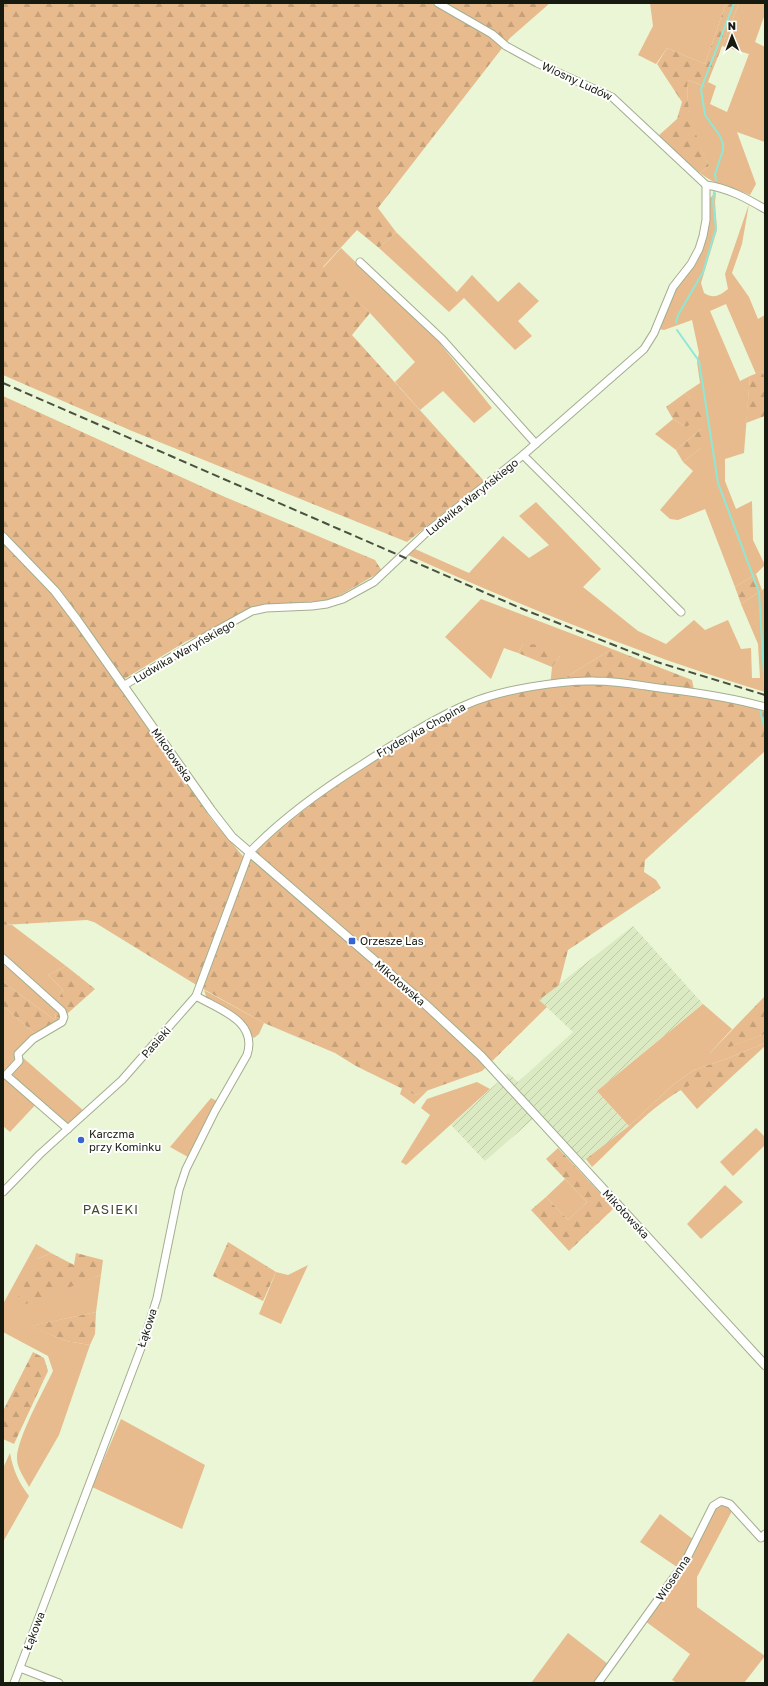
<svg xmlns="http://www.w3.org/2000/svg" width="768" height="1686" viewBox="0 0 768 1686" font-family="'Golos Text',sans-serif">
<defs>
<pattern id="industrial-furrows" width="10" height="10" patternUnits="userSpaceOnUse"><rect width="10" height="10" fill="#dceac3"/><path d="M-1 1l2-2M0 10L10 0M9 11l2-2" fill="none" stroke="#bcc8a6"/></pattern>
<pattern id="forest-firs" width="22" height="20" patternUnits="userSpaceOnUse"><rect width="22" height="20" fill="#e7bb8d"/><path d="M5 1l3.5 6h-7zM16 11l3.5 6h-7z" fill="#c5a078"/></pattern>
</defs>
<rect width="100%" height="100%" fill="#eaf6d6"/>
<polygon fill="url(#industrial-furrows)" points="633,926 703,1004 597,1091 629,1126 583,1162 540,1113 485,1161 451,1125 508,1073 518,1082 573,1032 539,1000"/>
<g fill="#e7bb8d">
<polygon points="650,3 726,3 705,64 667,48 656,64 638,55 653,26"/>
<path d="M739,3H765V14L755,42L765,47V142L737,132L756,184L750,195C733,187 714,185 700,173L709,166C697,141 684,109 688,80L706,87L708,82L716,86L710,104L727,112L749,54L722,46Z"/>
<path d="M716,192L715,202L717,230L701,283L704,293C714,299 719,296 728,289L725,274L749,204L742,244L732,273L749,297L758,319L765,315V377L762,371L756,374L726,304L710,311L740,381L750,376L744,453L725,459V481L736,509L752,501L753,540L765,565L756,574L735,587L705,509L678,520L670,519L660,510L693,471L683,462L701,448V429L676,450L655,434L673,419L686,427L691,398L685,393L700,383L697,362L699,353L692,320L664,330L659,329L678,285L697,262L706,234L709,199Z"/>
<polygon points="396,232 457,292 472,275 498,302 519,282 539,301 518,321 532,336 515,350 464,298 449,312 379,248"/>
<polygon points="341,248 439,342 492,408 474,423 443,391 420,410 395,382 415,362 370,313 323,268"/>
<path d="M536,502L601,569L583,587L638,631L666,644L694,620L705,630L728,620L741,649L751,648L752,678H760L758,644L741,604L765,588V692C642,655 524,607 408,555L415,549L469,573L503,536L529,558L549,545L519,516Z"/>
<polygon points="481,599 612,649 550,687 552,667 560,656 523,644 518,653 504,648 491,679 445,637"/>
<polygon points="3,925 12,925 66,966 48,975 63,990 58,1000 55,1020 3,982"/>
<path d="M204,990L264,1023L259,1034L254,1038L251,1035C248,1017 222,1008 207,999Z"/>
<polygon points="703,1004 732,1029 709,1054 765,1034 765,1043 726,1059 694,1070 674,1084 629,1126 597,1091"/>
<polygon points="3,1006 40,1038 21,1056 84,1111 69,1125 39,1101 10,1132 3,1126"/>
<polygon points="697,1081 713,1094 697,1109 680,1089"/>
<polygon points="477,1082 490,1089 406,1165 401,1162 430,1115 421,1108 427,1099"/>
<polygon points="402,1088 415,1095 428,1090 414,1104 400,1094"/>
<polygon points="211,1098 217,1101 188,1157 170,1147"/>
<polygon points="756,1128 765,1137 765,1145 733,1176 720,1162"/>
<polygon points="565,1179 587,1202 568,1220 546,1197"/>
<polygon points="725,1185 743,1202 701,1239 687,1224"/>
<path d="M36,1244L51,1253L37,1259L73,1285L101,1275L96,1312L31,1326L66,1341L90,1345L59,1435L29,1487C25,1479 17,1468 17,1459C16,1440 44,1390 53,1371L48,1356L3,1332V1304Z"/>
<polygon points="308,1265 281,1324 259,1314 276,1272 288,1275"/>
<polygon points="121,1419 205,1465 182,1529 92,1487"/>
<path d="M10,1453C13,1470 19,1483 29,1496L3,1542V1468Z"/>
<polygon points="720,1503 728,1506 732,1511 697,1577 697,1607 765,1656 744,1683 677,1683 672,1680 690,1654 645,1621 683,1571 714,1507"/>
<polygon points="660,1514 694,1540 680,1569 640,1542"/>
<polygon points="568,1633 608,1664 595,1683 531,1683"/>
</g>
<g fill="url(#forest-firs)">
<polygon points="3,3 550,3 510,38 378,208 396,232 379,248 357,230 323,267 370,313 352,335 484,481 407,542 132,431 3,375"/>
<path d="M726,3H739L706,87L688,80C684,108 698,141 709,166L700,173L657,137L677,119L682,102L657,64L667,48L705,64Z"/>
<polygon points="762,371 765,377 765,416 746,423 750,376"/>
<polygon points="685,393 691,398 700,398 701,417 686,427 673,419 666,407"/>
<polygon points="3,396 225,497 375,560 382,571 332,600 259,606 185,642 118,683 212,820 248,862 268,838 314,802 344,779 409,739 458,711 482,700 550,687 612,649 692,680 695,695 728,700 765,711 765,751 645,860 644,872 656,880 661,888 568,950 559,985 539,1000 547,1007 482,1071 415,1095 356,1066 335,1053 264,1023 198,986 94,922 87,920 3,925"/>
<polygon points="701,429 701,448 683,462 676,450"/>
<polygon points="756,574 762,590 741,604 735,587"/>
<polygon points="523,644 551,645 560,656 552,667 518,653"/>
<polygon points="66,966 95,989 40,1038 3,1006 3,982 55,1020 58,1000 63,990 48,975"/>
<polygon points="765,996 765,1034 708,1055"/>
<path d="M765,1043V1046L713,1094L697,1082C658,1098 623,1138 592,1167L586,1159L629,1126L674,1084L694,1070L726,1059Z"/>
<polygon points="558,1148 614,1208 569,1251 531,1210 546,1197 568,1220 587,1202 546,1159"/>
<polygon points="228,1242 276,1272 263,1301 213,1276"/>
<polygon points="51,1253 74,1265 76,1253 103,1260 101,1275 23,1305 18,1298 22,1282 37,1259"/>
<polygon points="96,1312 95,1334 90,1345 66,1341 30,1326"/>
<polygon points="33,1352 44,1358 48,1371 14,1444 3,1439 3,1411"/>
</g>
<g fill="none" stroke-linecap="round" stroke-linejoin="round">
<g stroke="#8de8d6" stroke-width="2">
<polyline points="716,180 715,174 723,150 723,144 720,136 705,115 701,89 734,3"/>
<polyline points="676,323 678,315 703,272 716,228 713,202 714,192"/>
<polyline points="677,330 699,361 718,483 759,592 765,692"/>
<polyline points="760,710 765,730"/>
</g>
<g stroke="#a3ae8f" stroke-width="9">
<g id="minor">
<path d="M438,3L492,34L506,46L537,63L612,97L706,185C728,188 746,198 765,209"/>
<polyline points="360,262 442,339 536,444"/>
<polyline points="523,455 681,612"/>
<polyline points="123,686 203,638 252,611 266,608 312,606 327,604 343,599 374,582 428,531 523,455 644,349 654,333 673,287 691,264 699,249 703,236 706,220 706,185"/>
<polyline points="3,958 62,1011 64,1017 62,1022 33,1039 18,1054 19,1061 6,1075 68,1129"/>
<path d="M3,1192L40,1154L122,1080L196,996L249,853C282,818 323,789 363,764C395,743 434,718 468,704C500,690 560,680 595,681C619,681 643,686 667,689C700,693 733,698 765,707"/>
<polyline points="20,1668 59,1683"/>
<path d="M14,1683L144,1340L157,1298L179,1190L186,1169L215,1111L247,1055C258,1021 220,1010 196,996"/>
<polyline points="598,1683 685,1562 713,1506 721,1501 730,1504 761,1538 765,1534"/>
</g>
</g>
<g stroke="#a3ae8f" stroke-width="10">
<polyline id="major" points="3,537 55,591 77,620 211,810 232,837 425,1004 481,1056 765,1365"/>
</g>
<use href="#minor" stroke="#fff" stroke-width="7"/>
<use href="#major" stroke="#fff" stroke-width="8"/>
<polyline stroke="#4a5040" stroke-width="2" stroke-dasharray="8 4" stroke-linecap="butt" points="3,383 525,610 657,662 765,695"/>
</g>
<g fill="#3763d3" stroke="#fff" stroke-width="1.5">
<rect x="348" y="937" width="8" height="8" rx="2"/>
<circle cx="81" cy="1140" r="4"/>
</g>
<g text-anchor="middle" stroke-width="4" stroke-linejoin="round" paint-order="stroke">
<g font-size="11" fill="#161a0f" stroke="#fff">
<text transform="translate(577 81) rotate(25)" y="4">Wiosny Ludów</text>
<text transform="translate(472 497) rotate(-39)" y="4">Ludwika Waryńskiego</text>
<text transform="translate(184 651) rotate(-30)" y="4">Ludwika Waryńskiego</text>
<text transform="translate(421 730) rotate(-29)" y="4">Fryderyka Chopina</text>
<text transform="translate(172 755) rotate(55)" y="4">Mikołowska</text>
<text transform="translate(400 983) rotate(41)" y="4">Mikołowska</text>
<text transform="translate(156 1042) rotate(-48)" y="4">Pasieki</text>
<text transform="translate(626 1214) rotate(47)" y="4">Mikołowska</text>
<text transform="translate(147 1328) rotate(-72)" y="4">Łąkowa</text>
<text transform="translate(673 1578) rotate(-56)" y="4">Wiosenna</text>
<text transform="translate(34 1631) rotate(-69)" y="4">Łąkowa</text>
</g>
<g font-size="11" fill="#161a0f" stroke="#fff" text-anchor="start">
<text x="360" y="945">Orzesze Las</text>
<text x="89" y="1138">Karczma<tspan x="89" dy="13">przy Kominku</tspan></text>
</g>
<g font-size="13" letter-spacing="1" fill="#444d32" stroke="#fff">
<text x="111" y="1214">PASIEKI</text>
</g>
</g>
<rect width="768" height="1686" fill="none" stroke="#161a0f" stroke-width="8"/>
<g transform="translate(732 36) rotate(359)" stroke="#ffffff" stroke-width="3" paint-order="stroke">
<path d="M0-3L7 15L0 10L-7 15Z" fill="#161a0f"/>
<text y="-6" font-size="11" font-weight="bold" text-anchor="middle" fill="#161a0f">N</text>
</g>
</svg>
